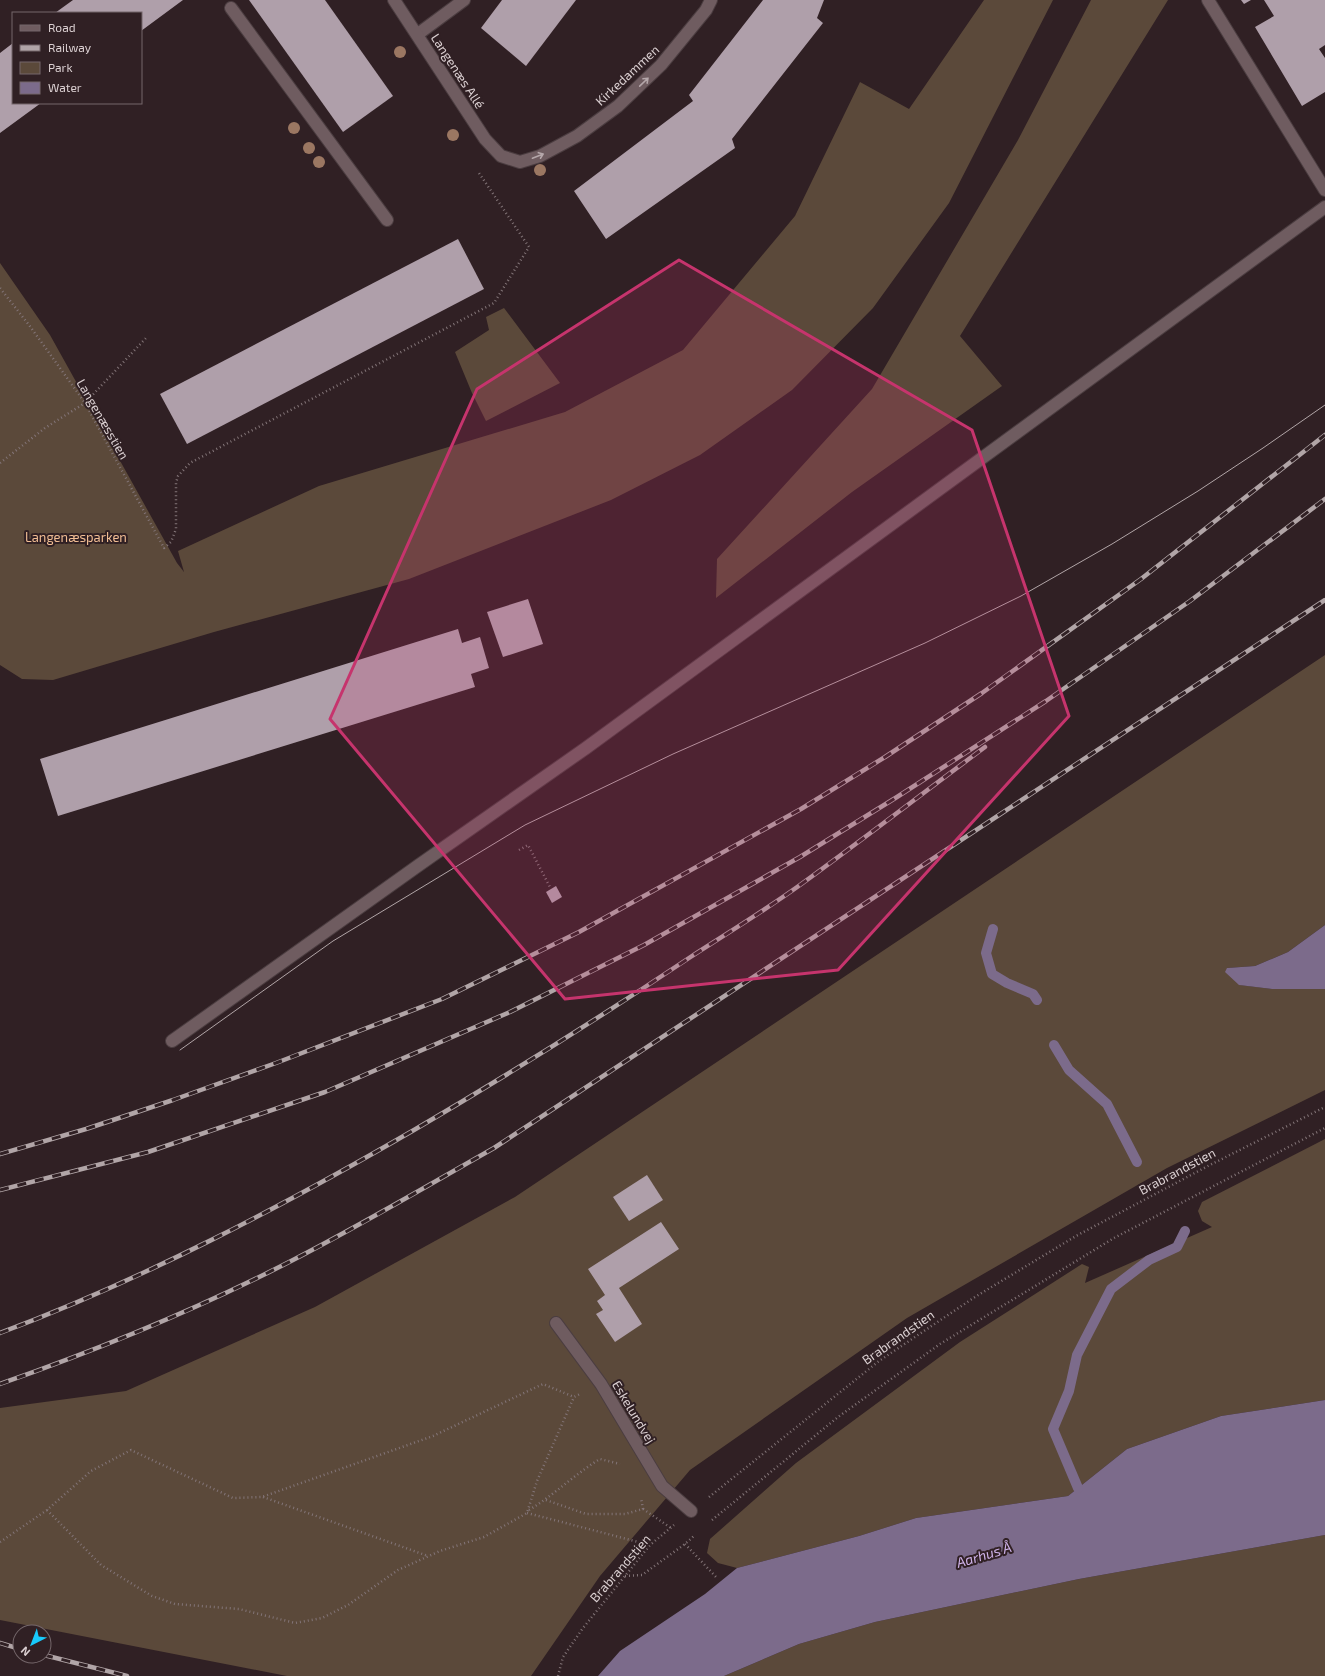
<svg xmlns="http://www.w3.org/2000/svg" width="1325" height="1676" viewBox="0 0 1325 1676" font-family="'Exo 2',sans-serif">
<rect width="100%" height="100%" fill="#302024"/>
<g fill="#5b493a">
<polygon points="984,0 1053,0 949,203 873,308 792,390 700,455 611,500 409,579 214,632 53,680 22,679 0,665 0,263 50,335 177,563 184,572 178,551 319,486 565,412 683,350 795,216 860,82 909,109"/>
<polygon points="1091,0 1168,0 960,336 1002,386 852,492 716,598 717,559 872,389 1018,140"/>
<polygon points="504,308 560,383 486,421 472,393 455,352 489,330 486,317"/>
<polygon points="1325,655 1325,925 1288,952 1255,966 1227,968 1240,985 1272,989 1325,989 1325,1090 1167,1168 907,1318 690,1470 600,1576 531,1676 287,1676 0,1620 0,1408 126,1391 315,1307 515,1197"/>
<polygon points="1325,1139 1325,1400 1221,1416 1127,1449 1068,1496 916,1518 859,1536 737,1568 718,1563 707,1553 710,1539 796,1463 960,1342 1082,1264 1089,1267 1085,1283 1212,1227 1202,1221 1198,1211 1202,1202"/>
<polygon points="1325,1535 1325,1676 724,1676 799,1644 875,1622 1079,1579"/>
</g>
<g fill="#7c6b8b">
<polygon points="1325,925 1325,989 1272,989 1239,985 1225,972 1227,968 1255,966 1288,952"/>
<polygon points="1325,1400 1325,1535 1079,1579 875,1622 799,1644 724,1676 598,1676 620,1651 705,1594 737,1568 859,1536 916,1518 1068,1496 1127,1449 1221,1416"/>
</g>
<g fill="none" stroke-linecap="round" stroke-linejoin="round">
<g stroke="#7c6b8b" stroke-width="10">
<polyline points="993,929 986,953 992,974 1007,983 1033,994 1037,1000"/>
<polyline points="1054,1045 1069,1070 1107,1104 1137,1162"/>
<polyline points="1078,1488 1053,1429 1069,1391 1077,1355 1111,1289 1149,1260 1177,1247 1185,1231"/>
</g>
</g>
<g fill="#af9faa">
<polygon points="73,0 183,0 141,31 141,13 55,13"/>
<polygon points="249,0 325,0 393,96 343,132"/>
<polygon points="502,0 576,0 526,66 481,28"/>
<polygon points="763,0 824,0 817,18 823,23 732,139 735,148 606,239 574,191 693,101 689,95"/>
<polygon points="1241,0 1251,0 1244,4"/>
<polygon points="1264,0 1325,0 1325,45 1319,49 1325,58 1325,92 1302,106 1255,27 1274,16"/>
<polygon points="13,43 13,103 41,103 0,133 0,53"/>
<polygon points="458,239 484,289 187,444 160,394"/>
<polygon points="528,599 543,644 503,657 487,612"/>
<polygon points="458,629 462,643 480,637 489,668 471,674 475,687 58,816 40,759"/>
<polygon points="556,886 562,897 552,903 546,892"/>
<polygon points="647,1175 663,1200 629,1221 613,1197"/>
<polygon points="661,1222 679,1249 619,1288 642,1324 615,1342 596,1314 603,1310 597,1301 605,1295 588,1269"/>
</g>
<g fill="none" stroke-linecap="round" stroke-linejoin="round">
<g stroke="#4b3d40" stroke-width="14">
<g id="service">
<polyline points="1208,0 1325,190"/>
<polyline points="231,8 387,220"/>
<polyline points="418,34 464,0"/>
<polyline points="172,1041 419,865 586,748 1325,207"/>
<polyline points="556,1323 601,1384 662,1486 691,1511"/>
</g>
</g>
<g stroke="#4b3d40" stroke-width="14">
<polyline id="minor" points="394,0 485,139 501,156 520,162 540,156 577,136 618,106 661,65 706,10 711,0"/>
</g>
<g stroke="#837578" stroke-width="2.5" stroke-dasharray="1 3" stroke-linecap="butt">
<polyline points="0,288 29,325 85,403 164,548 171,542 176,529 176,483 178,476 190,463 494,303 529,247 479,173"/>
<polyline points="0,463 45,428 85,403 146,338"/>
<polyline points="519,850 528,845 551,889"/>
<polyline points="263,1497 428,1556"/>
<polyline points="709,1497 879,1361 975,1297 1076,1236 1208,1166 1325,1107"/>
<polyline points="546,1500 586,1514 625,1514 643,1509 641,1498"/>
<polyline points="643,1509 671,1528"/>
<polyline points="47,1510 101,1565 152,1596 175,1604 239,1609 295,1623 322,1618 348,1605 398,1570 440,1551 484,1537 527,1513 537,1481 574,1397"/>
<path d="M529,1510C554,1495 575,1474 600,1459L620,1464"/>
<polyline points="527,1513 650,1545"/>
<polyline points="712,1520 838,1417 940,1344 1114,1238 1325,1128"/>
<polyline points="0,1542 47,1510 91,1471 131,1450 152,1460 233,1498 262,1497 433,1436 543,1384 574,1397 580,1394"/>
<polyline points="685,1544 717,1578"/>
<polyline points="625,1576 642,1575 685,1544 695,1535"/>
<polyline points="558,1676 563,1657 583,1628 650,1545 674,1525"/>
</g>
<use href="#service" stroke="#6f5c60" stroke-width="12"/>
<use href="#minor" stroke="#6f5c60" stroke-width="12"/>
<polyline stroke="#b1a5a7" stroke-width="1" points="180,1050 333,941 525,825 673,754 925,643 1021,596 1112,544 1198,491 1263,448 1325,405"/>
<g stroke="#b1a5a7" stroke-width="4.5">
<g id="rail">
<polyline points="0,1154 86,1129 173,1100 276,1063 442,999 579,932 801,809 885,757 982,693 1141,579 1325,435"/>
<polyline points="0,1190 148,1152 325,1092 510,1012 644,945 800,857 897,797 1046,701 1190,601 1325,499"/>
<path d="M0,1333C144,1279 281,1207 414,1130C508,1075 599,1018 689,958C726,934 764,911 800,885C862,840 923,793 985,747"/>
<path d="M0,1384C100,1349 198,1309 293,1260C361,1225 427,1186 494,1148L1325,600"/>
<polyline points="0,1643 20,1649"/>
<polyline points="44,1655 127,1676"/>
</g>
</g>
<use href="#rail" stroke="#302024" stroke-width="3" stroke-dasharray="9" stroke-linecap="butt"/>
</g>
<g fill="#9b7762">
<circle cx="400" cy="52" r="6"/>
<circle cx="294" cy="128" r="6"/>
<circle cx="453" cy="135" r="6"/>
<circle cx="309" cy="148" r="6"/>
<circle cx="319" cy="162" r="6"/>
<circle cx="540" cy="170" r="6"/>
</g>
<defs><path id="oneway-shaft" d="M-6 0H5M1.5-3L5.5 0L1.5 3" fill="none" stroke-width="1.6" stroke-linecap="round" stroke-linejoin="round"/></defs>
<g stroke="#b5a7aa">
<use href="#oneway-shaft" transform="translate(644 82) rotate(-44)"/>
<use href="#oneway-shaft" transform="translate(538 156) rotate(-21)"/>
</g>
<path fill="#c6346d" fill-opacity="0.2" stroke="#c6346d" stroke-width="3" stroke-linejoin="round" d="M679,260L972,430L1069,716L838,970L565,999L330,719L477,389Z"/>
<g text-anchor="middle" stroke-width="4" stroke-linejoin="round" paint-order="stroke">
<g font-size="13" fill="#dbd0d2" stroke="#302024">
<text transform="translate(458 71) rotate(57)" y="5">Langenæs Allé</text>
<text transform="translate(627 75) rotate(-43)" y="5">Kirkedammen</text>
<text transform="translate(103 419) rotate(60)" y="5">Langenæsstien</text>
<text transform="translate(1177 1171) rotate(-28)" y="5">Brabrandstien</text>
<text transform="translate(898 1337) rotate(-35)" y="5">Brabrandstien</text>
<text transform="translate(634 1412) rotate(59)" y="5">Eskelundvej</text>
<text transform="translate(620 1568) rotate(-49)" y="5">Brabrandstien</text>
</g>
<g font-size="13" fill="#f2be94" stroke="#302024">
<text x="76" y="542">Langenæsparken</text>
</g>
<g font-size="14" font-style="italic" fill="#cfb2e9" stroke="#302024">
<text transform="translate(984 1555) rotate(-17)" y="5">Aarhus Å</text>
</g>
</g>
<rect x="12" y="12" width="130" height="92" fill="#302024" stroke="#74666a"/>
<rect x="20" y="25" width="20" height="6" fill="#6f5c60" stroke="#74666a"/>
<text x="48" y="32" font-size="12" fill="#dbd0d2">Road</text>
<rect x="20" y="45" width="20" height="6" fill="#b1a5a7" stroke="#74666a"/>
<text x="48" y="52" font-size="12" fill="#dbd0d2">Railway</text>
<rect x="20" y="62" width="20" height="12" fill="#5b493a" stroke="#74666a"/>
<text x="48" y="72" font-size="12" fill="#dbd0d2">Park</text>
<rect x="20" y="82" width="20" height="12" fill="#7c6b8b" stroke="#74666a"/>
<text x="48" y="92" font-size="12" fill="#dbd0d2">Water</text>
<g transform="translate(32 1644) rotate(222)"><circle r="19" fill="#302024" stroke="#74666a"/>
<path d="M0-3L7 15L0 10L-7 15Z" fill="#18cafc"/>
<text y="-6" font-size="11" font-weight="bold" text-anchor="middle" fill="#dbd0d2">N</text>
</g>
</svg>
